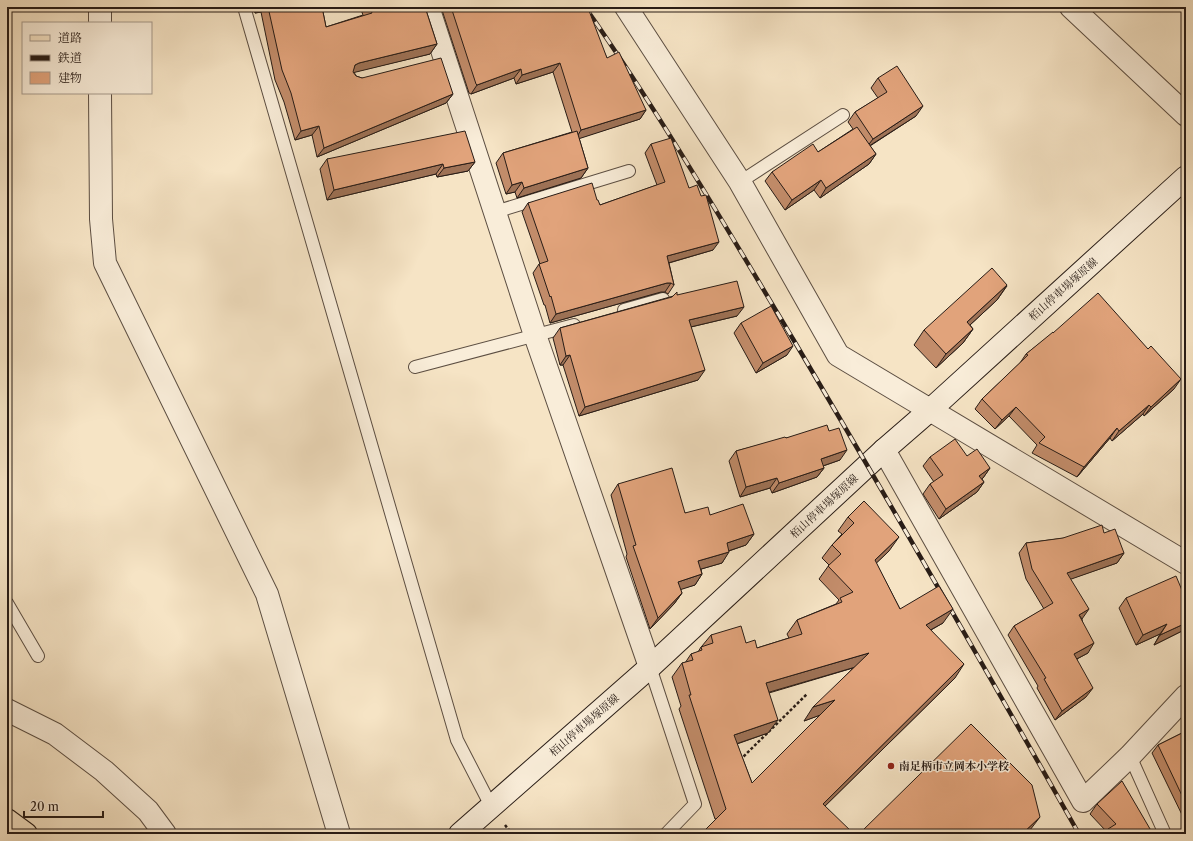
<svg xmlns="http://www.w3.org/2000/svg" width="1193" height="841" viewBox="0 0 1193 841" font-family="'Libre Caslon Text','Noto Serif JP',serif">
<rect width="100%" height="100%" fill="#f6e4c5"/>
<filter id="stains"><feTurbulence type="fractalNoise" baseFrequency=".005" numOctaves="4"/><feColorMatrix values="0 0 0 0 .2 0 0 0 0 .09 0 0 0 0 .02 0 0 0 .5 -.17"/></filter>
<radialGradient id="worn" r=".72"><stop offset=".6" stop-color="#630" stop-opacity="0"/><stop offset="1" stop-color="#630" stop-opacity=".3"/></radialGradient>
<g fill="none" stroke-linecap="round" stroke-linejoin="round">
<g stroke="#5c4e42" stroke-width="14">
<g id="service">
<polyline points="244,7 457,740 491,806"/>
<polyline points="740,182 843,115"/>
<polyline points="495,212 629,171"/>
<polyline points="624,310 663,299"/>
<polyline points="415,367 574,325"/>
<polyline points="7,603 38,656"/>
<polyline points="650,667 695,804 666,834"/>
<polyline points="1130,756 1165,834"/>
</g>
</g>
<g stroke="#5c4e42" stroke-width="24">
<g id="minor">
<polyline points="100,7 100,23"/>
<polyline points="428,7 535,335 650,667"/>
<polyline points="626,7 740,182 838,355 1186,563"/>
<polyline points="1071,7 1186,115"/>
<polyline points="100,93 101,219 105,263 267,594 339,834"/>
<polyline points="884,450 1083,801 1130,756 1186,696"/>
<polyline points="7,710 55,734 104,771 148,811 165,834"/>
</g>
</g>
<g stroke="#281c16" stroke-width="24">
<polyline id="secondary" points="460,834 650,667 884,450 929,411 1186,177"/>
</g>
<g stroke="#281c16" stroke-width="24">
<polyline id="primary" points="7,820 26,834"/>
</g>
<g stroke="#281c16" stroke-width="2.5" stroke-dasharray="3 2" stroke-linecap="butt">
<polyline points="740,760 807,694"/>
<polyline points="505,825 512,834"/>
</g>
<use href="#service" stroke="#f9edd9" stroke-width="12"/>
<use href="#minor" stroke="#f9edd9" stroke-width="22"/>
<use href="#secondary" stroke="#f9edd9" stroke-width="22"/>
<use href="#primary" stroke="#f6e4c5" stroke-width="22"/>
<g stroke="#281c16" stroke-width="4.5">
<path id="rail" d="M585,7C660,114 726,227 793,339C890,503 985,668 1079,834"/>
</g>
<use href="#rail" stroke="#f9edd9" stroke-width="3" stroke-dasharray="9" stroke-linecap="butt"/>
</g>
<g fill="#c28c6a" stroke="#281c16" fill-rule="evenodd">
<polygon points="253,7 322,7 326,27 363,15 360,7 425,7 437,44 430,54 354,72 356,76 362,78 453,94 446,103 317,157 312,135 295,140 284,102 275,80 261,12 255,13"/>
<polygon points="441,7 582,7 607,58 646,110 640,119 579,138 588,168 581,178 517,198 515,192 506,194 496,163 503,153 572,132 553,72 516,84 514,78 471,94 469,93"/>
<polygon points="878,78 916,116 870,146 876,154 869,164 820,198 814,190 785,210 765,181 772,172 818,152 853,129 848,122 855,112 878,98 871,88"/>
<polygon points="651,144 689,188 713,250 669,263 674,285 668,294 665,292 661,292 550,323 545,305 544,305 533,273 539,264 540,264 522,212 528,203 597,200 600,205 657,185 645,153"/>
<polygon points="327,159 475,162 468,171 437,177 436,174 327,200 320,169"/>
<polygon points="1007,286 997,300 970,325 973,329 963,343 936,368 914,345 924,330"/>
<polygon points="677,295 737,316 691,327 698,380 579,416 563,365 560,365 553,338 560,328"/>
<polygon points="741,323 787,355 756,373 734,333"/>
<polygon points="1053,333 1174,389 1144,416 1143,414 1112,441 1110,438 1077,477 1032,453 1037,445 1009,416 995,429 975,409 982,399 1020,363 1026,354"/>
<polygon points="829,431 840,460 823,466 824,468 817,477 772,493 770,488 740,497 729,461 736,451 786,438"/>
<polygon points="967,456 990,468 983,478 982,479 984,482 977,492 939,519 923,494 930,484 934,482 923,466 930,457"/>
<polygon points="618,484 685,513 710,515 754,534 746,545 729,551 722,563 701,569 702,574 695,585 680,589 682,593 674,604 650,629 626,557 627,554 611,495"/>
<path d="M848,517L889,551L876,563L900,609L943,623L931,630L955,678L825,806L715,819L679,709L681,706L672,677L682,663H685L691,654L698,652L701,647L702,646L711,635L746,643L757,648L789,638L787,634L797,620L836,604L839,600L819,579L829,565L822,558L832,545L842,534L838,531ZM853,668L804,721L820,715L752,783L737,744L768,733L769,693Z"/>
<polygon points="1104,533 1124,553 1117,563 1070,579 1082,619 1088,653 1077,659 1086,697 1055,720 1037,688 1038,686 1008,635 1014,626 1044,609 1026,579 1019,553 1026,543"/>
<polygon points="1186,590 1186,629 1154,645 1160,634 1136,645 1119,608 1126,598 1184,594"/>
<polygon points="1186,731 1186,823 1152,753 1158,745"/>
<polygon points="1097,804 1153,834 1104,834 1106,831 1090,814"/>
</g>
<g fill="#9e7256" stroke="#281c16">
<polygon points="259,7 264,7 261,12 255,13"/>
<polygon points="437,44 430,54 352,73 355,65 359,63"/>
<polygon points="560,63 553,72 516,84 522,75"/>
<polygon points="521,69 514,78 471,94 477,85"/>
<polygon points="453,94 446,103 317,157 324,148"/>
<polygon points="923,106 916,116 866,148 873,139"/>
<polygon points="646,110 640,119 575,140 581,130"/>
<polygon points="319,126 312,135 295,140 301,131"/>
<polygon points="876,154 869,164 820,198 826,188"/>
<polygon points="475,162 468,171 437,177 444,168"/>
<polygon points="443,164 436,174 327,200 334,190"/>
<polygon points="588,168 581,178 517,198 524,188"/>
<polygon points="821,180 814,190 785,210 792,200"/>
<polygon points="522,182 515,192 506,194 512,185"/>
<polygon points="719,242 713,250 661,265 667,256"/>
<polygon points="667,283 671,283 665,292 661,292 550,323 556,314"/>
<polygon points="1007,285 997,300 957,337 967,322"/>
<polygon points="744,307 737,316 682,329 689,320"/>
<polygon points="973,329 963,343 936,368 946,354"/>
<polygon points="793,346 787,355 756,373 763,363"/>
<polygon points="570,355 563,365 560,365 566,356"/>
<polygon points="705,370 698,380 579,416 585,407"/>
<polygon points="1181,379 1174,389 1144,416 1151,407"/>
<polygon points="1149,405 1143,414 1112,441 1119,431"/>
<polygon points="1016,407 1009,416 995,429 1002,420"/>
<polygon points="1117,428 1110,438 1077,477 1084,467"/>
<polygon points="847,450 840,460 814,469 821,459"/>
<polygon points="824,468 817,477 772,493 779,483"/>
<polygon points="990,468 983,478 972,486 979,476"/>
<polygon points="777,478 770,488 740,497 746,487"/>
<polygon points="984,482 977,492 939,519 946,509"/>
<polygon points="754,534 746,545 719,554 727,543"/>
<polygon points="899,537 889,551 865,574 875,560"/>
<polygon points="729,552 722,563 691,572 698,561"/>
<polygon points="1124,553 1117,563 1060,583 1067,573"/>
<polygon points="702,574 695,585 670,593 678,582"/>
<polygon points="682,593 674,604 650,629 658,618"/>
<polygon points="953,609 943,623 916,638 926,625"/>
<polygon points="1089,609 1082,619 1079,615"/>
<polygon points="1186,623 1186,629 1154,645 1160,635"/>
<polygon points="1167,624 1160,634 1136,645 1143,635"/>
<polygon points="1094,643 1088,653 1067,664 1074,654"/>
<polygon points="869,653 859,666 756,696 766,683"/>
<polygon points="964,664 955,678 814,817 823,804"/>
<polygon points="1093,688 1086,697 1055,720 1062,711"/>
<polygon points="835,700 826,713 804,721 813,707"/>
<polygon points="778,720 768,733 724,748 734,735"/>
<polygon points="1040,817 1030,830 1027,834 1022,834"/>
</g>
<g fill="#e1a37b" stroke="#281c16" fill-rule="evenodd">
<polygon points="268,7 322,7 326,27 372,13 370,7 425,7 437,44 359,63 355,65 353,72 356,76 362,78 441,58 453,94 324,148 319,126 301,131 291,93 282,70"/>
<polygon points="451,7 582,7 583,10 588,8 607,58 619,52 646,110 581,130 560,63 522,75 521,69 477,85 476,84"/>
<polygon points="897,66 923,106 873,139 855,112 887,92 878,78"/>
<polygon points="857,127 876,154 826,188 821,180 792,200 772,172 813,144 818,152"/>
<polygon points="465,131 475,162 444,168 443,164 334,190 327,159"/>
<polygon points="577,131 588,168 524,188 522,182 512,185 503,153"/>
<polygon points="671,138 689,188 697,185 701,196 706,195 719,242 667,256 674,285 671,283 667,283 556,314 551,296 550,297 539,264 548,261 528,203 592,183 597,200 598,200 600,205 665,182 651,144"/>
<polygon points="992,268 1007,285 967,322 973,329 946,354 924,330"/>
<polygon points="737,281 744,307 689,320 705,370 585,407 570,355 566,356 560,328 672,297 677,292 677,295"/>
<polygon points="1098,293 1148,349 1151,346 1181,379 1151,407 1149,405 1119,431 1117,428 1084,467 1039,443 1045,437 1016,407 1002,420 982,399 1028,355 1026,354 1053,332 1053,333"/>
<polygon points="771,306 793,346 763,363 741,323"/>
<polygon points="827,425 829,431 839,428 847,450 821,459 824,468 779,483 777,478 746,487 736,451 785,437 786,438"/>
<polygon points="955,439 967,456 977,449 990,468 979,476 984,482 946,509 930,484 943,475 930,457"/>
<polygon points="672,468 685,513 708,507 710,515 743,504 754,534 727,543 729,552 698,561 702,574 678,582 682,593 658,618 633,546 636,545 618,484"/>
<path d="M864,501L899,537L875,560L900,609L939,586L953,609L926,625L964,664L823,804L854,834H701L726,809L689,695H691L682,663L693,660L691,654L702,650L701,647L713,643L711,635L741,626L746,643L755,640L757,648L802,634L797,620L842,602L840,598L853,592L828,566L841,554L832,545L854,523L848,517ZM869,653L813,707L835,700L752,783L734,735L778,720L766,683Z"/>
<polygon points="1102,525 1104,533 1115,529 1124,553 1067,573 1089,609 1079,615 1094,643 1074,654 1093,688 1062,711 1044,679 1046,678 1014,626 1053,603 1032,569 1026,543 1063,538"/>
<polygon points="1176,576 1184,595 1186,592 1186,623 1160,635 1167,624 1143,635 1126,598"/>
<polygon points="971,724 1032,785 1040,817 1022,834 859,834"/>
<polygon points="1186,731 1186,804 1158,745"/>
<polygon points="1122,781 1153,834 1111,834 1108,829 1116,824 1097,804"/>
</g>
<circle fill="#8f2418" stroke="#f9edd9" stroke-width="1.5" cx="891" cy="766" r="4"/>
<g text-anchor="middle" stroke-width="3" stroke-linejoin="round" paint-order="stroke">
<g font-size="11" fill="#281c16" stroke="#f9edd9">
<text transform="translate(1063 289) rotate(-42)" y="4">栢山停車場塚原線</text>
<text transform="translate(824 506) rotate(-43)" y="4">栢山停車場塚原線</text>
<text transform="translate(584 725) rotate(-41)" y="4">栢山停車場塚原線</text>
</g>
<g font-size="11" font-weight="bold" fill="#281c16" stroke="#f9edd9" text-anchor="start">
<text x="899" y="770">南足柄市立岡本小学校</text>
</g>
</g>
<rect width="1193" height="841" fill="none" stroke="#f6e4c5" stroke-width="24"/>
<rect x="8" y="8" width="1177" height="825" fill="none" stroke="#281c16" stroke-width="2"/>
<rect x="12" y="12" width="1169" height="817" fill="none" stroke="#281c16"/>
<rect x="22" y="22" width="130" height="72" fill="#f9edd9" stroke="#a5998b"/>
<rect x="30" y="35" width="20" height="6" fill="#f6e4c5" stroke="#a5998b"/>
<text x="58" y="42" font-size="12" fill="#281c16">道路</text>
<rect x="30" y="55" width="20" height="6" fill="#281c16" stroke="#a5998b"/>
<text x="58" y="62" font-size="12" fill="#281c16">鉄道</text>
<rect x="30" y="72" width="20" height="12" fill="#e1a37b" stroke="#a5998b"/>
<text x="58" y="82" font-size="12" fill="#281c16">建物</text>
<path d="M24 811v6h79v-6" fill="none" stroke="#281c16" stroke-width="2"/>
<text x="30" y="811" font-size="12" fill="#281c16" stroke="#f9edd9" stroke-width="3" paint-order="stroke">20 m</text>
<rect width="100%" height="100%" filter="url(#stains)"/>
<rect width="100%" height="100%" fill="url(#worn)"/>
</svg>
